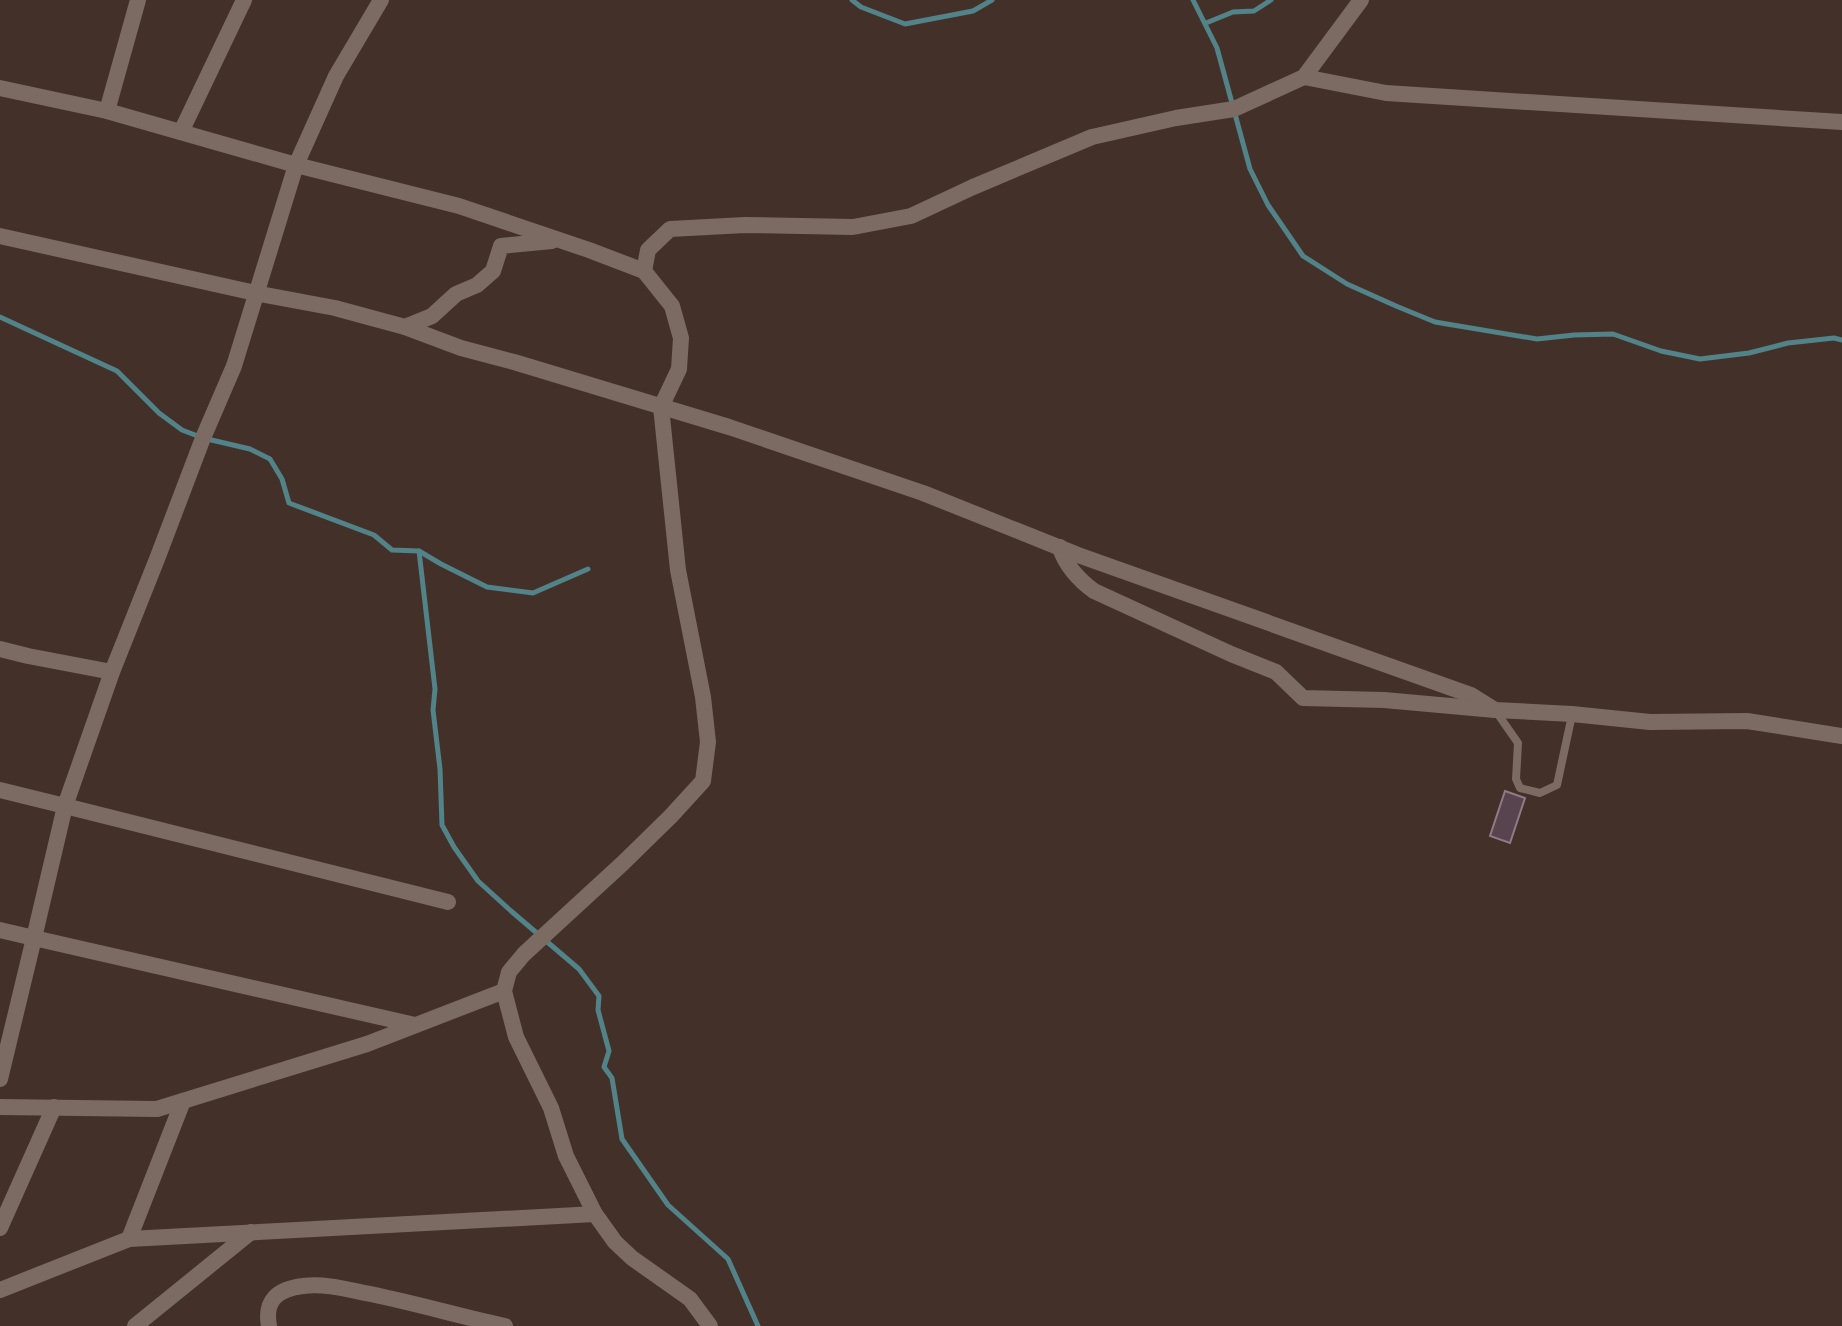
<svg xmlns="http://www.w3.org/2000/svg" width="1842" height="1326" viewBox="0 0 1842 1326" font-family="'DM Sans',sans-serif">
<rect width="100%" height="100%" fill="#433029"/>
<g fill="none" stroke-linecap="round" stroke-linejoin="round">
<g stroke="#518389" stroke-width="5">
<polyline points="852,0 861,7 905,24 973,11 992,0"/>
<polyline points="1193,0 1217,48 1250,169 1268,205 1303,256 1347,284 1396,306 1435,322 1537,339 1574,335 1613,334 1661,351 1700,359 1749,353 1788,343 1834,338 1842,340"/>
<polyline points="1206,23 1233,12 1254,11 1271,0"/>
<polyline points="0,317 117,371 159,413 182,430 203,438 250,449 270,459 282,479 289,503 374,535 392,550 419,551 441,564 487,587 533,593 588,569"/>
<polyline points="419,551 435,689 433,710 440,769 442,825 454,847 478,881 511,911 579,969 599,996 598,1010 609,1051 604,1067 612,1078 622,1139 668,1205 728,1259 758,1326"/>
</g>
</g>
<polygon fill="#57444e" stroke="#8f7a85" stroke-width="2" points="1505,791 1525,798 1510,843 1490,836"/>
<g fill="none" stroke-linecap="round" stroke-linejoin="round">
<polyline stroke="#7b6b62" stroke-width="8" points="1495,710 1518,743 1516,779 1520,788 1540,793 1557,785 1572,715"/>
<g stroke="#7b6b62" stroke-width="16">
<polyline points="1304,77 1386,93 1842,122"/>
<polyline points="0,88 107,111 296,165 459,206 589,250 644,271 672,306 681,338 679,369 661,407 678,570 703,697 708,742 703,781 671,816 623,863 524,954 509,972 504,991 516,1037 551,1108 566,1156 595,1214 615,1242 632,1258 690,1299 710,1326"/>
<polyline points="107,111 138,0"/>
<polyline points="181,132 244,0"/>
<polyline points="0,236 255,293 335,308 405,327 432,316 456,294 477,285 493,271 501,246 552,241"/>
<polyline points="644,271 648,250 670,229 745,225 853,227 911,216 973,187 1092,137 1176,118 1234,109 1304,77 1361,0"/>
<polyline points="405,327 461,348 514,362 729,427 923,493 1078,555 1471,695 1495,710"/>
<path d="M1060,547C1064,564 1080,581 1094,591L1231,654L1276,672L1303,698L1384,700L1495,710L1572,714L1650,722L1747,721L1842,736"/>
<polyline points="0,649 28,656 112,672"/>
<polyline points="0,790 65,806 112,672 157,559 203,438 234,366 296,165 336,76 381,0"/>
<polyline points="0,930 34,938 65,806 448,902"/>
<polyline points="0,1079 34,938 415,1025"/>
<polyline points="0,1107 157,1109 367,1044 504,991"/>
<polyline points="0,1228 54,1107"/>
<polyline points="129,1239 183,1101"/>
<polyline points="0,1290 129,1239 595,1214"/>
<polyline points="135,1326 251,1232"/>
<path d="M269,1326C264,1300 278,1289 303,1286C323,1283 346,1289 365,1293C412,1302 458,1316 505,1326"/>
</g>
</g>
</svg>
